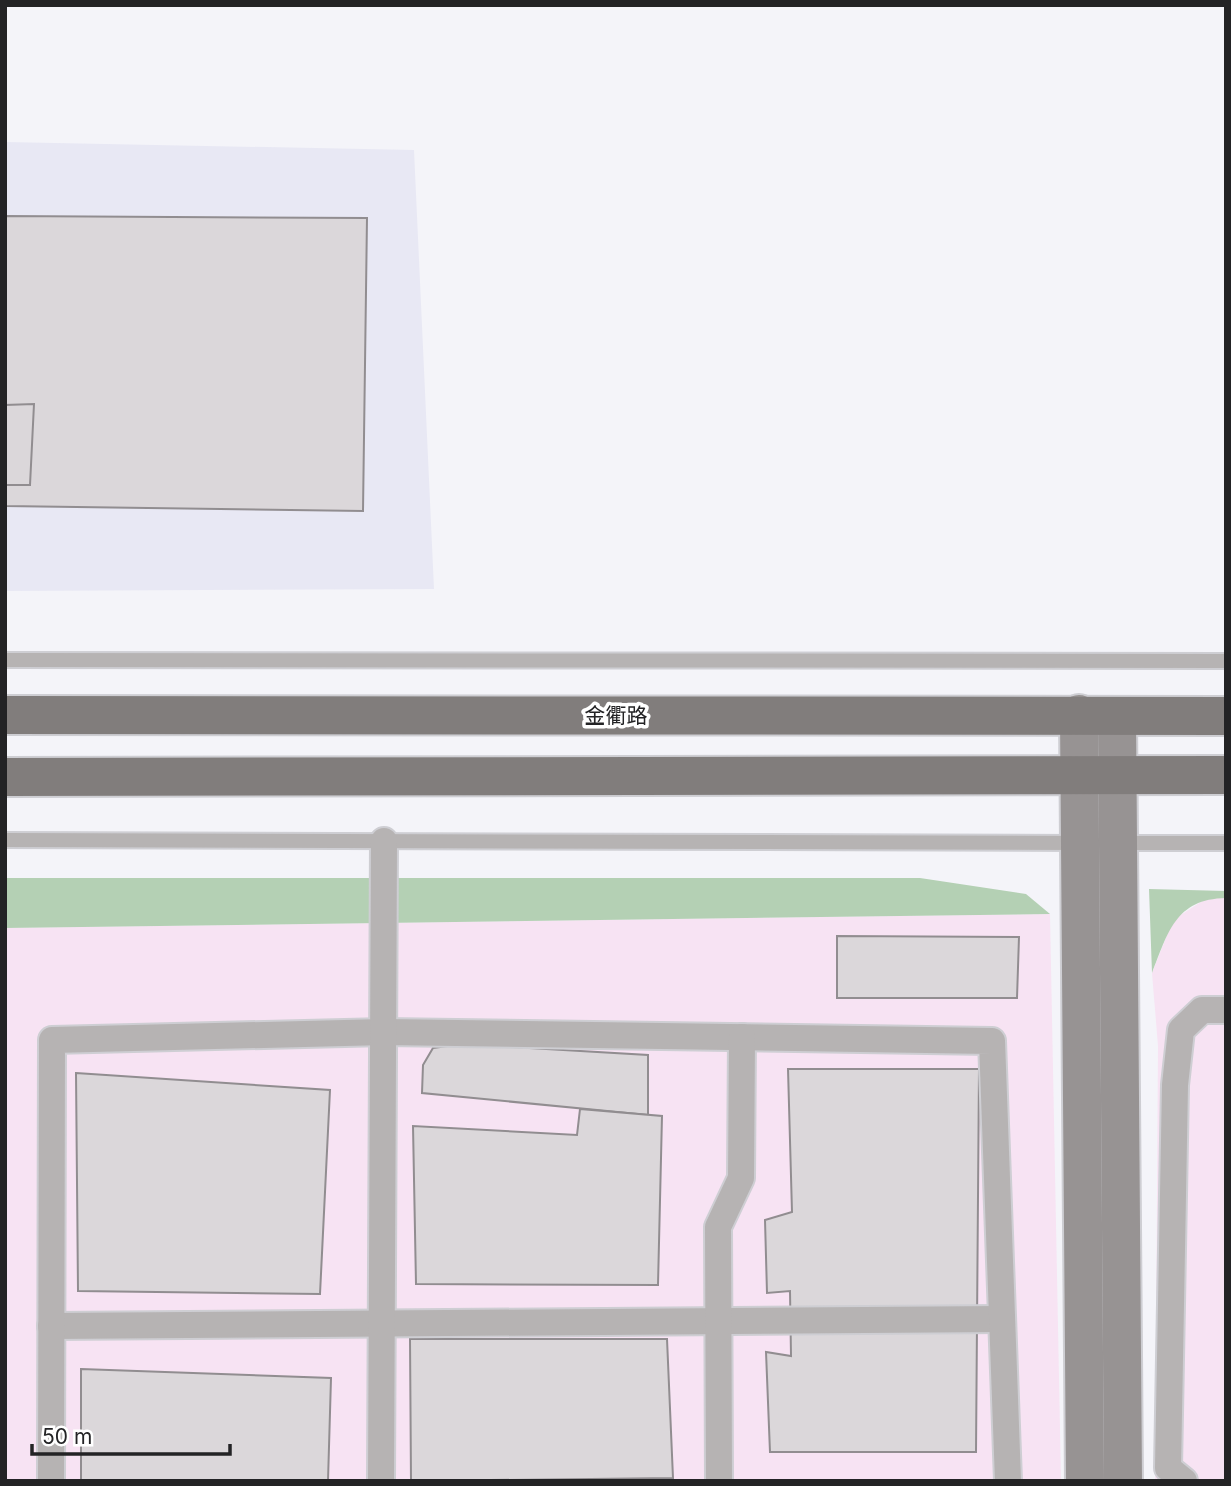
<svg xmlns="http://www.w3.org/2000/svg" width="1231" height="1486" viewBox="0 0 1231 1486" font-family="Inter,'Noto Sans SC',sans-serif">
<rect width="100%" height="100%" fill="#f4f4f9"/>
<polygon fill="#e8e8f4" points="5,142 414,150 434,589 5,591"/>
<g fill="#f7e3f3">
<polygon points="1207,898 1226,898 1226,1481 1155,1481 1158,1046 1152,973 1173,920"/>
<polygon points="1050,914 1061,1481 5,1481 5,928"/>
</g>
<g fill="#b4d0b4">
<polygon points="5,878 920,878 1026,894 1050,914 5,928"/>
<path d="M1149,889L1226,891V898C1175,899 1168,933 1152,973Z"/>
</g>
<g fill="#dbd7da" stroke="#918d90" stroke-width="2">
<polygon points="5,216 367,218 363,511 5,506"/>
<polygon points="34,404 30,485 5,485 5,405"/>
<polygon points="837,936 1019,937 1017,998 837,998"/>
<polygon points="462,1044 648,1055 648,1115 422,1093 423,1065 433,1048"/>
<polygon points="788,1069 979,1069 976,1452 770,1452 766,1352 791,1356 790,1291 767,1293 765,1220 792,1212"/>
<polygon points="76,1073 330,1090 320,1294 78,1291"/>
<polygon points="580,1109 662,1116 658,1285 416,1284 413,1126 577,1135"/>
<polygon points="410,1339 667,1339 673,1478 411,1481"/>
<polygon points="81,1369 331,1378 328,1481 81,1481"/>
</g>
<g fill="none" stroke-linecap="round" stroke-linejoin="round">
<g stroke="#ceced3" stroke-width="18">
<g id="service">
<polyline points="5,660 1226,661"/>
<polyline points="5,840 1078,843"/>
<polyline points="1120,843 1226,843"/>
</g>
</g>
<g stroke="#ceced3" stroke-width="30">
<g id="minor">
<polyline points="51,1326 1002,1319"/>
<polyline points="51,1481 52,1040 385,1032 992,1041 1008,1481"/>
<polyline points="381,1481 384,841"/>
<polyline points="719,1481 718,1227 741,1178 742,1037"/>
<polyline points="1184,1481 1168,1468 1175,1085 1181,1030 1202,1010 1226,1010"/>
</g>
</g>
<g stroke="#ceced3" stroke-width="42">
<g id="secondary">
<polyline points="1079,714 1085,1481"/>
<polyline points="1117,716 1123,1481"/>
</g>
</g>
<g stroke="#ceced3" stroke-width="42">
<g id="primary">
<polyline points="5,715 1226,716"/>
<polyline points="5,777 1226,775"/>
</g>
</g>
<use href="#service" stroke="#b6b3b3" stroke-width="14"/>
<use href="#minor" stroke="#b6b3b3" stroke-width="26"/>
<use href="#secondary" stroke="#979393" stroke-width="38"/>
<use href="#primary" stroke="#817d7c" stroke-width="38"/>
</g>
<g text-anchor="middle" stroke-width="7" stroke-linejoin="round" paint-order="stroke">
<g font-size="21" fill="#232325" stroke="#fff">
<text x="616" y="723">金衢路</text>
</g>
</g>
<rect width="1231" height="1486" fill="none" stroke="#232325" stroke-width="14"/>
<path d="M32 1444v10h198v-10" fill="none" stroke="#232325" stroke-width="3.5"/>
<text x="42" y="1444" font-size="21" fill="#232325" stroke="#ffffff" stroke-width="5" paint-order="stroke">50 m</text>
</svg>
